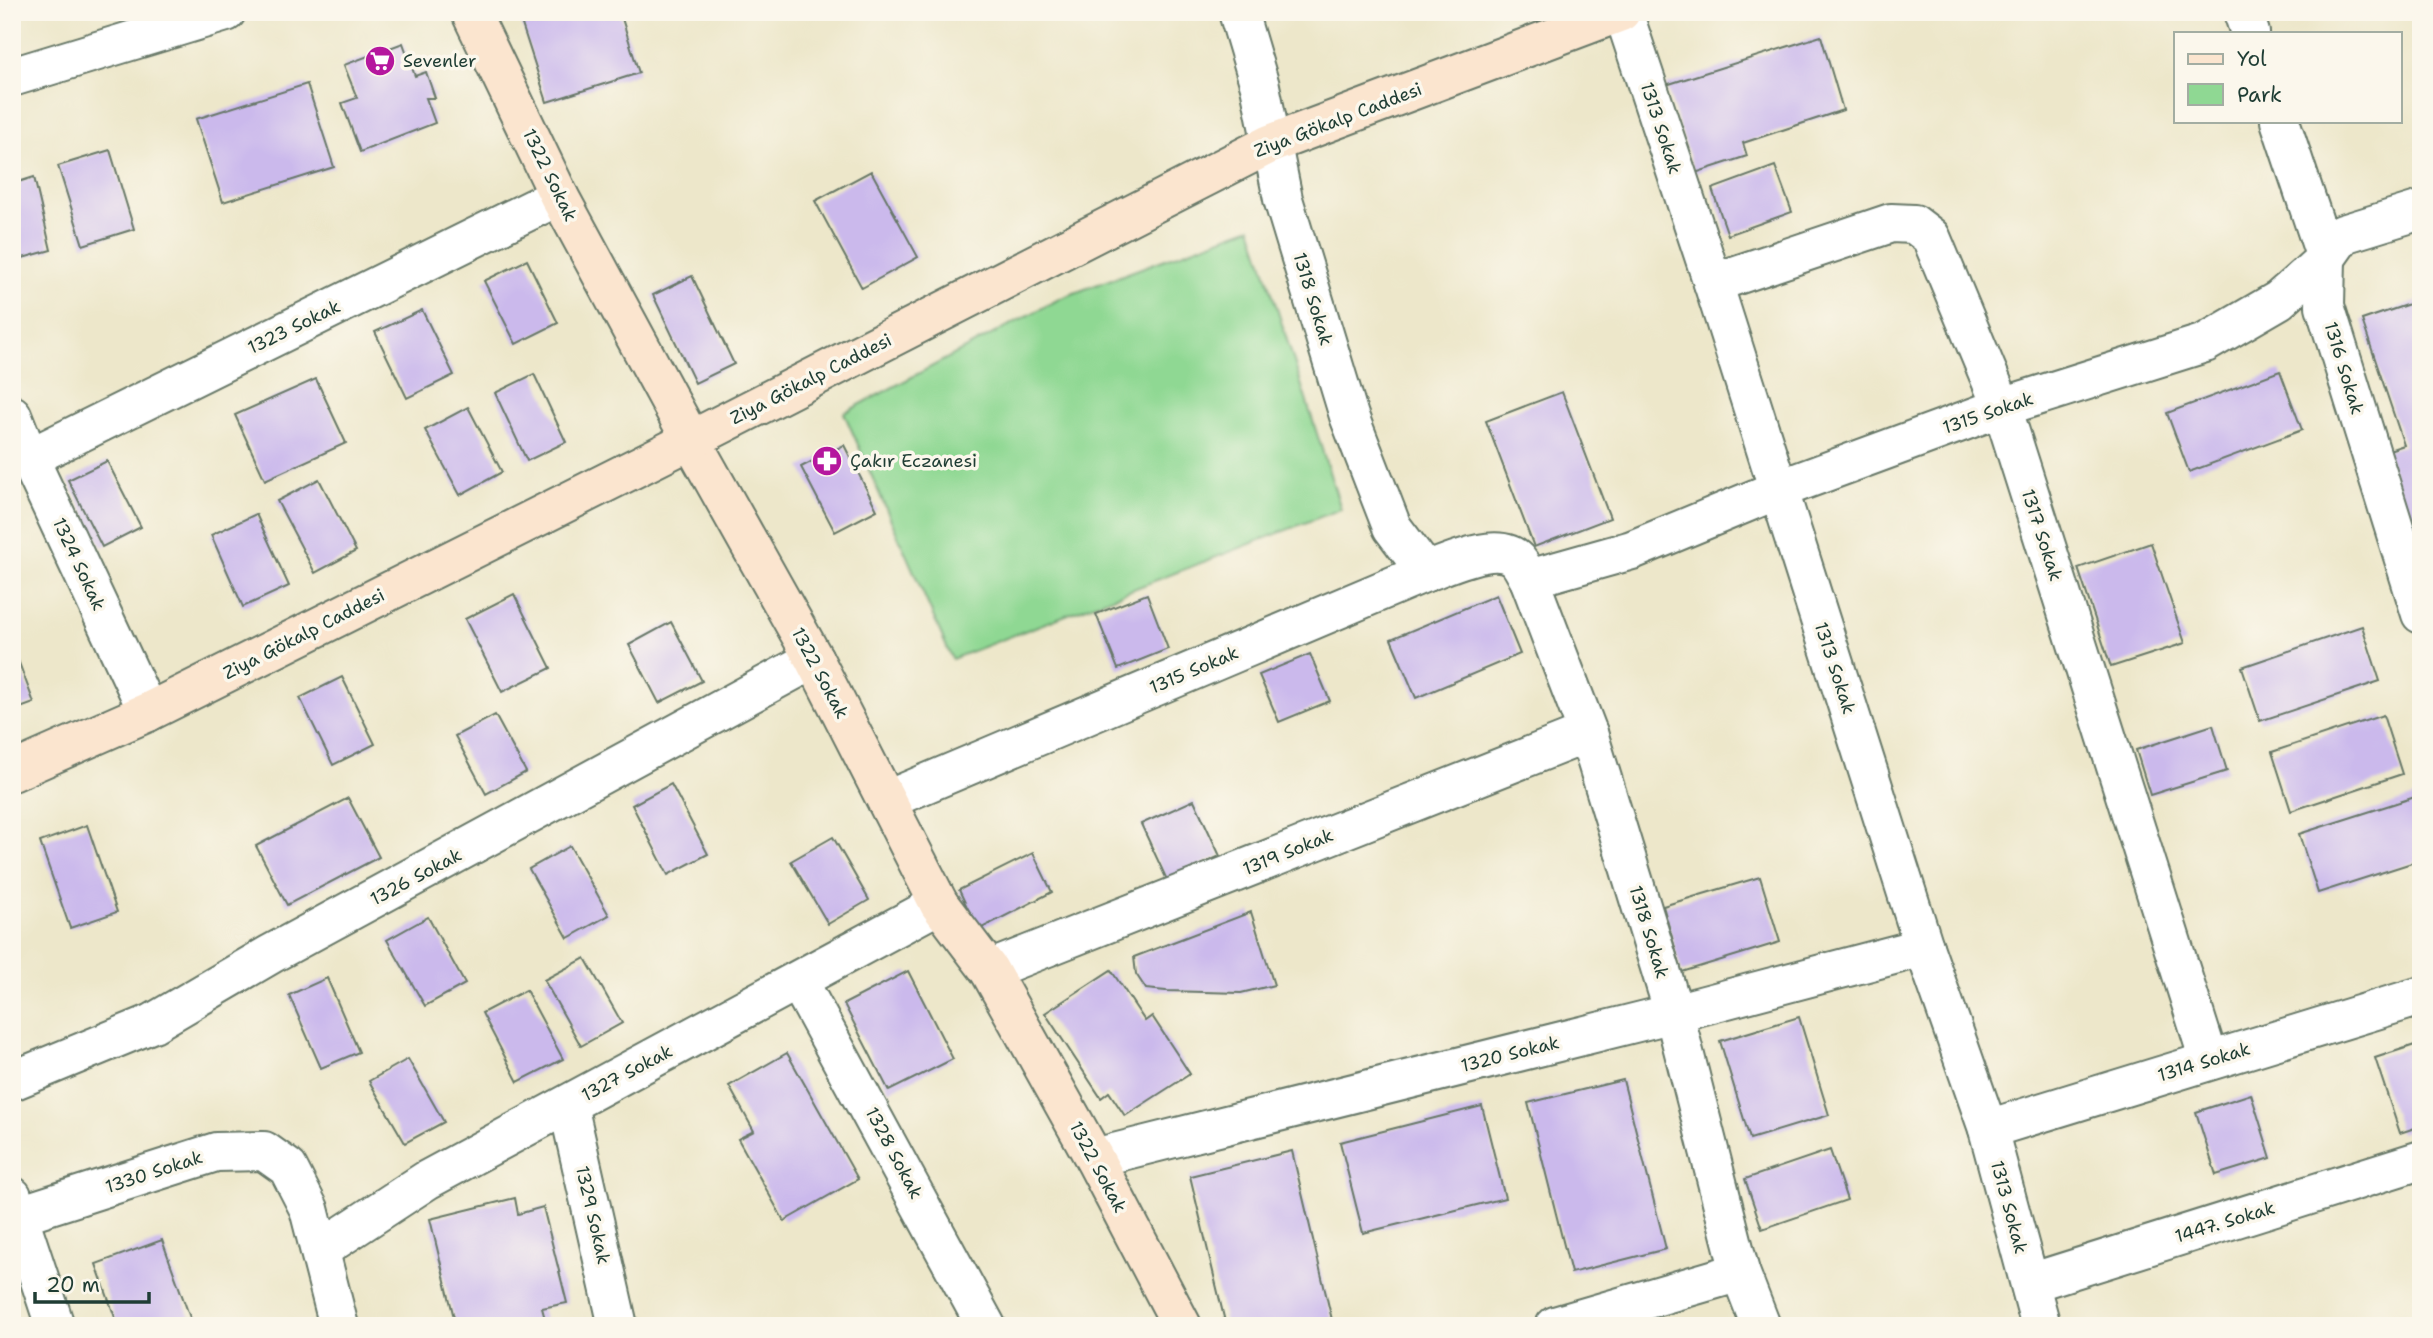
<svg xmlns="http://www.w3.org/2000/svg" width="2433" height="1338" viewBox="0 0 2433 1338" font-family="'Shantell Sans',sans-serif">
<rect width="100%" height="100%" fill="#fbf7ec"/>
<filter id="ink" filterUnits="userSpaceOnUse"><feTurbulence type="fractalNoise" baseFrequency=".0143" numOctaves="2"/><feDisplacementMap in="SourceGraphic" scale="14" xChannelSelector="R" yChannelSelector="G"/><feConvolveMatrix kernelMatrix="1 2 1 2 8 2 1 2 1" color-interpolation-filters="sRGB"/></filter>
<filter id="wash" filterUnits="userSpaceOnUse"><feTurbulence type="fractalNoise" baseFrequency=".00686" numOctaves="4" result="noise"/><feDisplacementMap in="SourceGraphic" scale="28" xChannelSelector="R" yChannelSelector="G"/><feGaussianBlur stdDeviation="1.57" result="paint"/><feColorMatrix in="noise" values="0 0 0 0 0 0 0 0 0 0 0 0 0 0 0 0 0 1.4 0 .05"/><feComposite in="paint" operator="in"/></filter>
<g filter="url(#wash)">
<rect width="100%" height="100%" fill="#ede7ca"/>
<polygon fill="#8fd893" stroke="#578a64" stroke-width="2" points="1251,227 1341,509 952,659 844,413 1061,298"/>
<g id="blocks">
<g fill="#cbb9ec">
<polygon points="518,12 620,12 639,73 547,102"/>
<polygon points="1821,36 1843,110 1743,143 1747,156 1695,173 1666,85"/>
<polygon points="403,43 415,76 426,72 435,98 426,98 435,123 360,152 342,103 357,98 344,65"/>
<polygon points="307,84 334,167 223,202 196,119"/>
<polygon points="110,150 134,229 83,245 58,166"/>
<polygon points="1775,166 1792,212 1728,235 1712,189"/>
<polygon points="871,171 918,257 862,288 815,201"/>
<polygon points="34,177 51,250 12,261 12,184"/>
<polygon points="527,260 558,323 516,344 484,281"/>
<polygon points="692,276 734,364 695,383 653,295"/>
<polygon points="2421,300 2421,553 2386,451 2404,445 2362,320"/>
<polygon points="422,310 454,375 407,398 375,332"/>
<polygon points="2280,371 2302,430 2189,472 2167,413"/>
<polygon points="534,374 566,442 527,461 495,393"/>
<polygon points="316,379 346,443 265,480 235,415"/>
<polygon points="1562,392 1610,518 1534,547 1486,421"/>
<polygon points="468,407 502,472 460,495 425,430"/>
<polygon points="844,445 877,510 835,532 801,467"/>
<polygon points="107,461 141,527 102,547 68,480"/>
<polygon points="319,479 356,551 315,573 277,501"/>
<polygon points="256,514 289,586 243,607 211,535"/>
<polygon points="2151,543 2185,643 2111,667 2078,568"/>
<polygon points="514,594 551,668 502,692 465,619"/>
<polygon points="1147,594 1168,649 1118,669 1096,614"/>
<polygon points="1496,595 1520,654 1416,698 1391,639"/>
<polygon points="671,622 702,681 659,703 629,645"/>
<polygon points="2362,626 2380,681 2260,721 2242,667"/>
<polygon points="12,644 34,703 12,711"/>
<polygon points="1310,654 1330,701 1279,722 1259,675"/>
<polygon points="342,677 375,744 333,765 300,698"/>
<polygon points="495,715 526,772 486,794 455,736"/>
<polygon points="2383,715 2402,774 2291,811 2272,752"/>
<polygon points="2213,725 2227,771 2150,795 2136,750"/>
<polygon points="671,784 708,854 668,875 632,805"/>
<polygon points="2415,797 2421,814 2421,860 2318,893 2299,834"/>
<polygon points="348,798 379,857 287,905 256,846"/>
<polygon points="1194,800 1220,856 1167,880 1141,824"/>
<polygon points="87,825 117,912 70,928 40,842"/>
<polygon points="833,837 869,900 828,924 791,861"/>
<polygon points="570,846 609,915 568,938 529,869"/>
<polygon points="1033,853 1052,892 978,930 959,890"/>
<polygon points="1760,877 1780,942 1682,972 1663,906"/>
<polygon points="1251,912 1274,985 1241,993 1166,991 1146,989 1136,974 1134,957"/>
<polygon points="428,917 465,984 425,1006 387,940"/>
<polygon points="585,958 622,1023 581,1046 544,980"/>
<polygon points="1111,970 1145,1021 1152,1016 1190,1074 1125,1116 1109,1092 1101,1098 1045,1013"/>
<polygon points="908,971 953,1059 889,1091 844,1004"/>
<polygon points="327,978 359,1052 321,1068 289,995"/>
<polygon points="526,990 563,1059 518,1082 482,1013"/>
<polygon points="1799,1017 1829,1115 1750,1139 1720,1041"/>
<polygon points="2421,1043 2421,1126 2400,1133 2375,1058"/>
<polygon points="787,1053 858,1179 784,1221 738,1139 754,1131 729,1086"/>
<polygon points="408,1059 444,1122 405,1143 369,1081"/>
<polygon points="1623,1080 1666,1249 1571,1273 1528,1103"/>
<polygon points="2251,1094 2271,1158 2216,1175 2196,1112"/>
<polygon points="1482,1106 1505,1198 1363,1233 1340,1142"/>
<polygon points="1830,1150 1847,1200 1762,1229 1745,1179"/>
<polygon points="1292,1151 1333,1324 1325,1326 1226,1326 1190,1176"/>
<polygon points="515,1198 518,1214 543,1207 567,1303 542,1308 545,1319 516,1326 456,1326 430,1219"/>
<polygon points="162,1240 193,1326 118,1326 96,1264"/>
</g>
</g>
</g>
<g filter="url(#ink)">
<use href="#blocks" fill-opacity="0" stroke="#677868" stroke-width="2"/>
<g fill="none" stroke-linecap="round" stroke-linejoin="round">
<g stroke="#677868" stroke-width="42">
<g id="street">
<polyline points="1238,12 1260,86 1283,199 1349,416 1392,527 1426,572"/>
<polyline points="1623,12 1713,283 1924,947 1988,1129 2041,1326"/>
<polyline points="2243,12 2250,33"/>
<polyline points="12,77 226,12"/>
<polyline points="2280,121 2326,258 2325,306 2421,614"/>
<polyline points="1713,283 1891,223 1914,224 1931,237 2002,407 2209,1060"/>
<polyline points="12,415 29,458 148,712"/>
<polyline points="29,458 559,196"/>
<polyline points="1529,579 1632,550 1777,490 2002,407 2205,343 2279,300 2326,258 2343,234 2421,210"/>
<path d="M887,800L1426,572C1448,564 1498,540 1517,560C1522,565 1525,573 1529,579L1588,733L1674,1013L1740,1272L1761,1326"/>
<polyline points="989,970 1588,733"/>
<polyline points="799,982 986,1326"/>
<polyline points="12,1081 153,1023 271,954 814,659"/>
<polyline points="568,1105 618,1326"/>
<polyline points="1988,1129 2421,996"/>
<polyline points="1094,1158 1674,1013 1924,947"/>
<polyline points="12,1196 55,1326"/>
<polyline points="19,1215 216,1152 264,1151 288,1168 309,1209 339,1326"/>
<polyline points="320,1250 427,1180 939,904"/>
<polyline points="2030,1283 2421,1160"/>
<polyline points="1555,1326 1740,1272"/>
</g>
</g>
<g stroke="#677868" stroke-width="42">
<g id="secondary">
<polyline points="471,13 559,196 691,440 814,659 939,904 989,970 1094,1158 1182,1326"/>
<polyline points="12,772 148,712 691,440 1270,144 1621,12"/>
</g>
</g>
<use href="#street" stroke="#fff" stroke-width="38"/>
<use href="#secondary" stroke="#fbe5cf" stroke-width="38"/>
</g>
</g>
<defs>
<g id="supermarket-disc" transform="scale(1.575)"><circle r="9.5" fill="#b5179e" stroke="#fbf7ec"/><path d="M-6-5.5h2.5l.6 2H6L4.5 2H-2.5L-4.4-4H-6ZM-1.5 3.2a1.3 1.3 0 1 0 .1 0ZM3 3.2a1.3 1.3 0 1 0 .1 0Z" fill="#fff"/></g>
<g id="pharmacy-disc" transform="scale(1.575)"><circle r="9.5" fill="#b5179e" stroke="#fbf7ec"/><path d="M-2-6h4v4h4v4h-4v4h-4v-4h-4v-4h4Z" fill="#fff"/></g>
</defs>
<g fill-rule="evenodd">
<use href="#supermarket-disc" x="380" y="61"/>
<use href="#pharmacy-disc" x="827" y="461"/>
</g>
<g text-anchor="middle" stroke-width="7" stroke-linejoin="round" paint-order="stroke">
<g font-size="18" fill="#1f3d34" stroke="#fbf7ec" text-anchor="start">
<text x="403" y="67">Sevenler</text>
<text x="850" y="467">Çakır Eczanesi</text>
</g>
<g font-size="18" fill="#1f3d34" stroke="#fbf7ec">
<text transform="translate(1338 120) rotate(-21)" y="6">Ziya Gökalp Caddesi</text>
<text transform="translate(1661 128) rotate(72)" y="6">1313 Sokak</text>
<text transform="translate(550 175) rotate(64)" y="6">1322 Sokak</text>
<text transform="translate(1313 299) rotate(73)" y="6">1318 Sokak</text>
<text transform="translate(294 327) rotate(-26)" y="6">1323 Sokak</text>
<text transform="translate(2344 368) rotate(73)" y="6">1316 Sokak</text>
<text transform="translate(811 379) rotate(-27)" y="6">Ziya Gökalp Caddesi</text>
<text transform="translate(1988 413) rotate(-19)" y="6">1315 Sokak</text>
<text transform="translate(2042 535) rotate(72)" y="6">1317 Sokak</text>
<text transform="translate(79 564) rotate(65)" y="6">1324 Sokak</text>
<text transform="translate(304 634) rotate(-27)" y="6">Ziya Gökalp Caddesi</text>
<text transform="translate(1835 668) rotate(72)" y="6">1313 Sokak</text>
<text transform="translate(1194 670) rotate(-23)" y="6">1315 Sokak</text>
<text transform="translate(820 673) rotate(62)" y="6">1322 Sokak</text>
<text transform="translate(1288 852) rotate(-22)" y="6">1319 Sokak</text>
<text transform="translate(416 877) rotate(-28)" y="6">1326 Sokak</text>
<text transform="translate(1649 932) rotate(73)" y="6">1318 Sokak</text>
<text transform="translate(1510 1054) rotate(-14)" y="6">1320 Sokak</text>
<text transform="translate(2204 1062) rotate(-17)" y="6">1314 Sokak</text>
<text transform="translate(627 1073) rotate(-28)" y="6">1327 Sokak</text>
<text transform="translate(894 1153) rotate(62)" y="6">1328 Sokak</text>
<text transform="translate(1098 1167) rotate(62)" y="6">1322 Sokak</text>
<text transform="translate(154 1172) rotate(-18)" y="6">1330 Sokak</text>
<text transform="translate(2009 1207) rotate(75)" y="6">1313 Sokak</text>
<text transform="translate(593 1215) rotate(77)" y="6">1329 Sokak</text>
<text transform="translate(2225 1222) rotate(-17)" y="6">1447. Sokak</text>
</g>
</g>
<rect width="2433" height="1338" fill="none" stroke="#fbf7ec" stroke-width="42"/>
<rect x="2174" y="32" width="228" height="91" fill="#fbf7ec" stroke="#a3ada2" stroke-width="2"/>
<rect x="2188" y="54" width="35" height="10" fill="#fbe5cf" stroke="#a3ada2" stroke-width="2"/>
<text x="2237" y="66" font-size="21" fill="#1f3d34">Yol</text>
<rect x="2188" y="84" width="35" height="21" fill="#8fd893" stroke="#a3ada2" stroke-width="2"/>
<text x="2237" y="102" font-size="21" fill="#1f3d34">Park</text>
<path d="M35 1292v10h114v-10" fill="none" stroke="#1f3d34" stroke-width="3.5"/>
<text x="46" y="1292" font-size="21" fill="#1f3d34" stroke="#fbf7ec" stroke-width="5" paint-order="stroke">20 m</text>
</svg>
